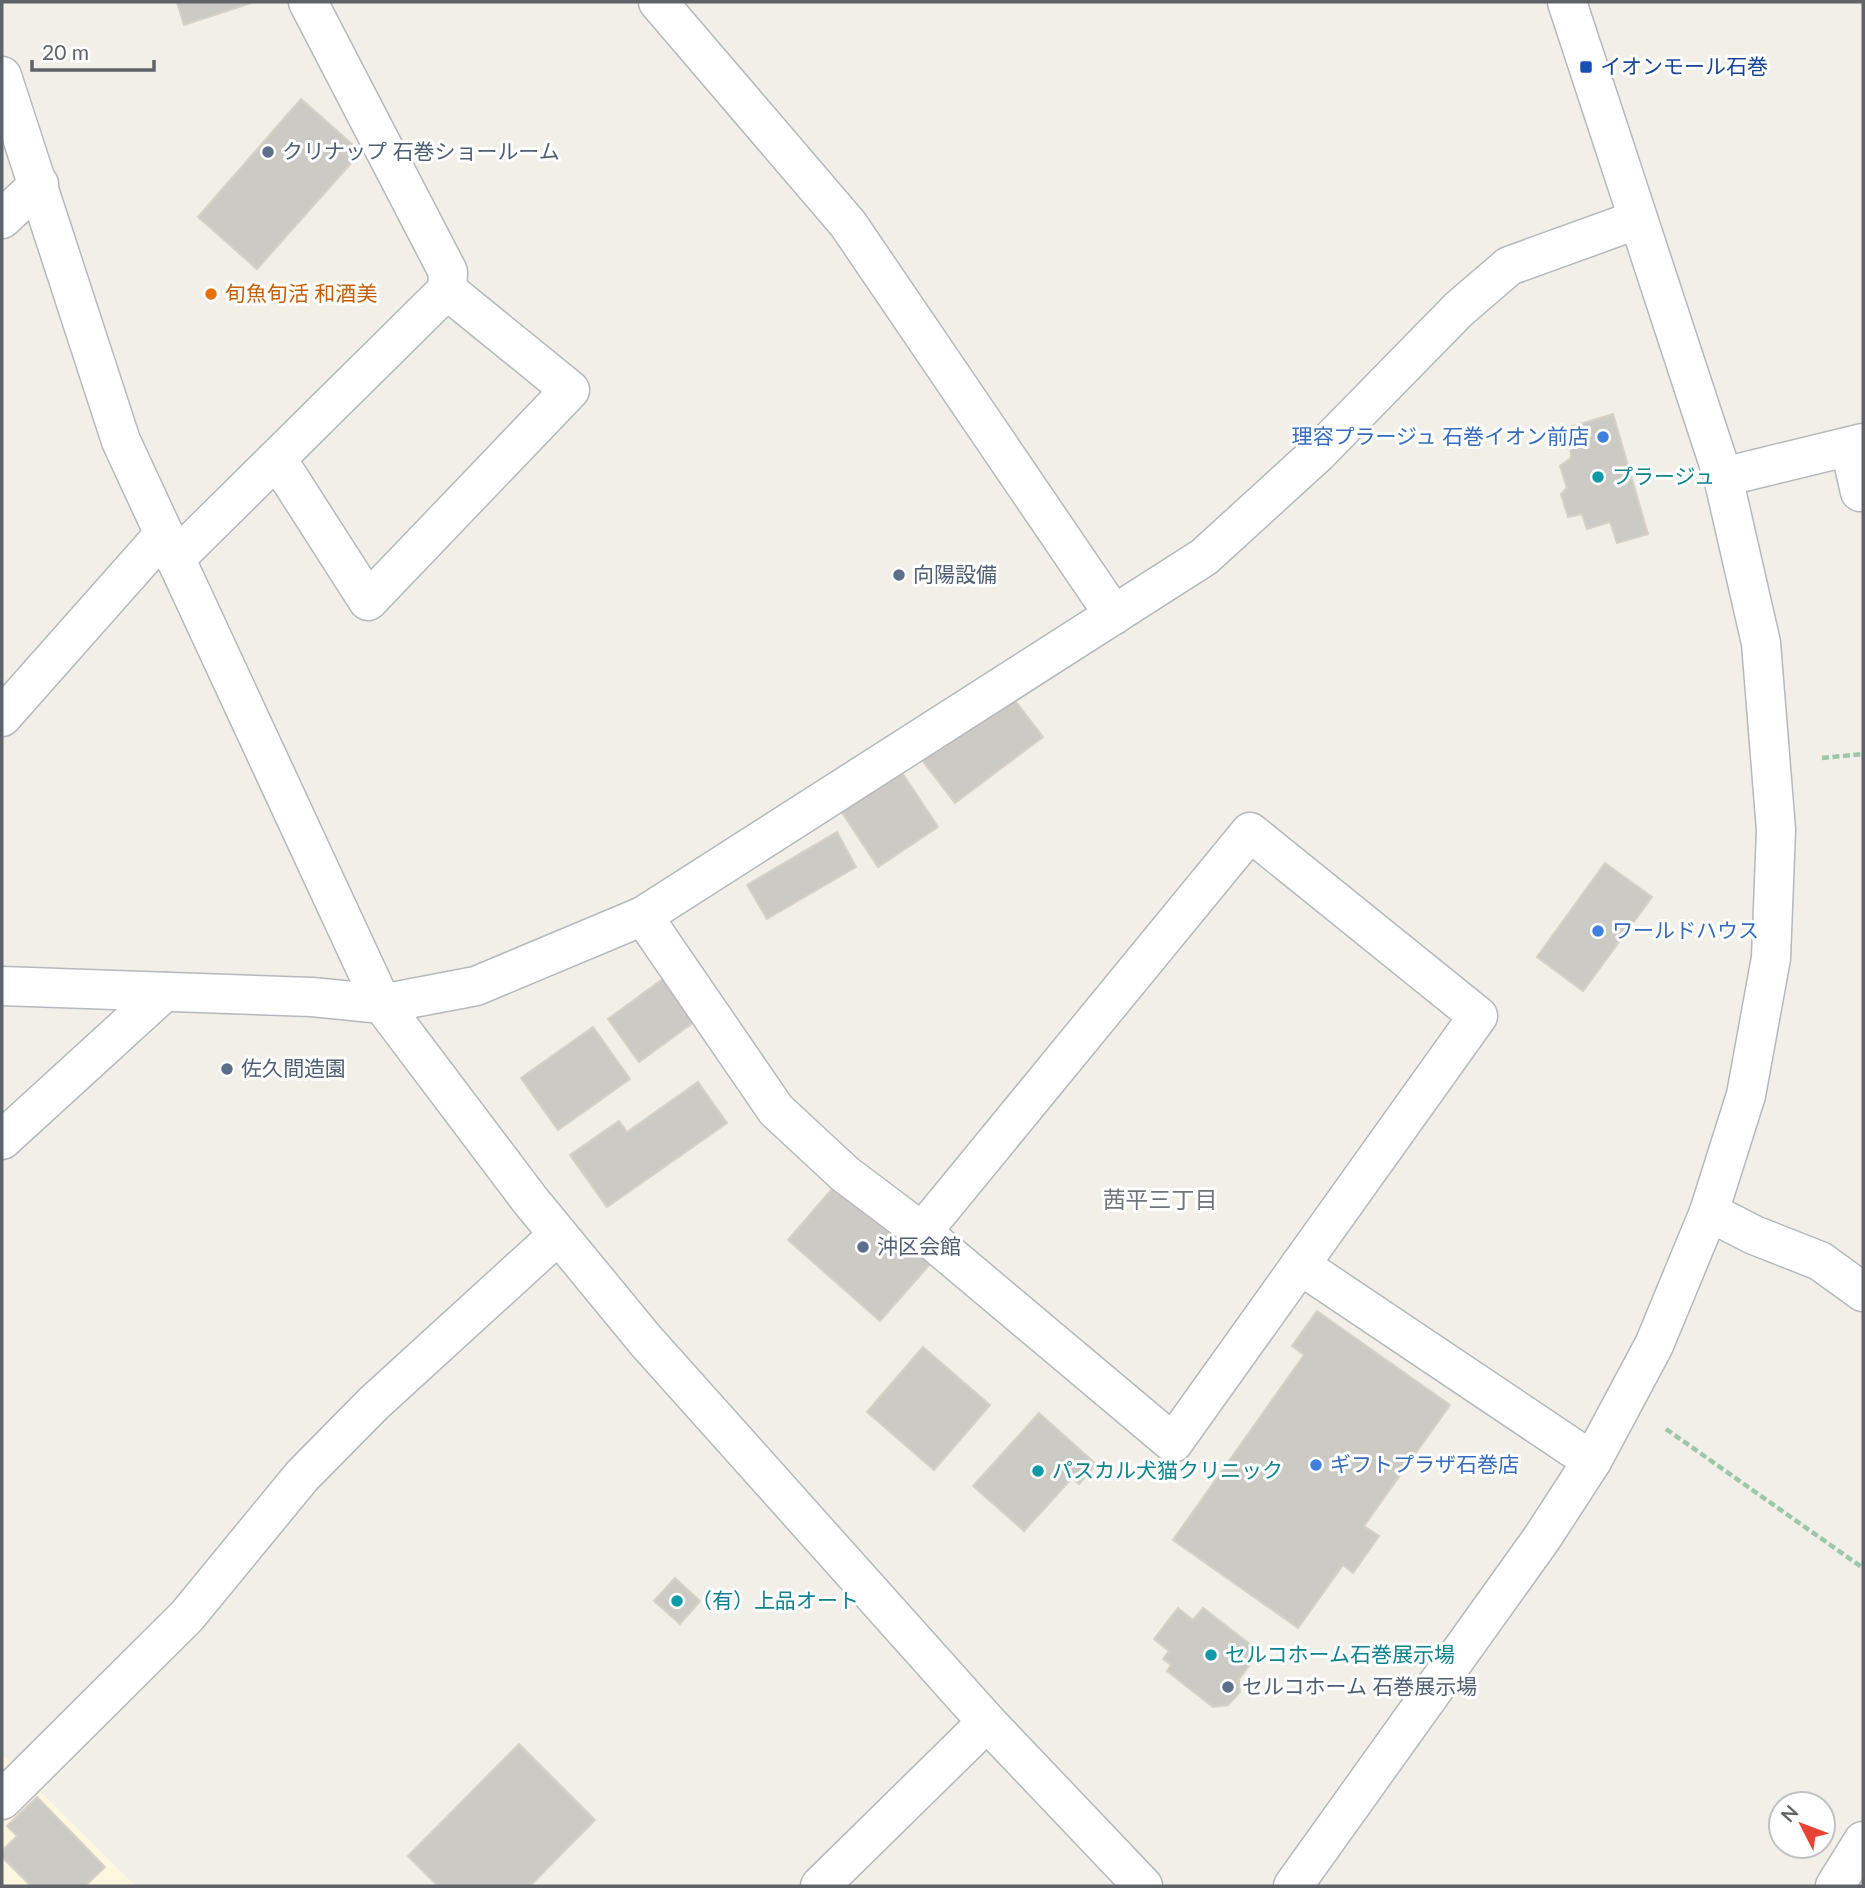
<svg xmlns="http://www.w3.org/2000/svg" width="1865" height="1888" viewBox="0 0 1865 1888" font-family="Lato,'Noto Sans JP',sans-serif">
<rect width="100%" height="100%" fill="#f1efe8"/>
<polygon fill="#fef7e0" points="2,1754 136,1886 2,1886"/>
<g fill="#cccac5" stroke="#d6d1c6" stroke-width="2">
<polygon points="177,2 250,2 251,3 184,25"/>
<polygon points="301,99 361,152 257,269 198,217"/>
<polygon points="1613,414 1648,534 1617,543 1610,522 1587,529 1582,514 1568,517 1561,494 1567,488 1560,466 1571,458 1570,427"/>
<polygon points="1010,694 1043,737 955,803 922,760"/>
<polygon points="899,768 938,827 878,867 839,808"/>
<polygon points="837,832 856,867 767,919 747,885"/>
<polygon points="1605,863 1652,897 1583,991 1537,957"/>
<polygon points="671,973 702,1016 639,1062 608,1019"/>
<polygon points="593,1027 630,1079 558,1130 521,1078"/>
<polygon points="698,1082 727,1123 607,1207 570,1155 619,1121 627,1132"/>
<polygon points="845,1174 938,1255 880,1321 788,1240"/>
<polygon points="1317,1311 1450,1405 1364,1526 1379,1536 1353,1573 1343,1565 1298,1628 1173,1540 1304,1355 1292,1346"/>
<polygon points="923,1347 990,1405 934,1470 867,1412"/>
<polygon points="1039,1413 1096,1464 1079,1484 1072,1478 1024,1531 973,1486"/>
<polygon points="675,1578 700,1601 680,1624 654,1601"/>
<polygon points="1178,1608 1193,1620 1203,1608 1260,1652 1239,1679 1240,1692 1228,1705 1213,1707 1167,1671 1171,1665 1163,1659 1169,1651 1154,1639"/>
<polygon points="519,1744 595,1820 530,1886 438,1886 408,1856"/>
<polygon points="37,1797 105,1867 85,1886 31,1886 2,1857 2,1851 17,1836 7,1826"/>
</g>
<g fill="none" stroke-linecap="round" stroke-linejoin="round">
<g stroke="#b5b8bc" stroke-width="41">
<g id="minor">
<polyline points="658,2 848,224 1114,615"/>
<polyline points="2,76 121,441 382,1004 530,1200 646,1341 987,1722 1143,1886"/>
<polyline points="2,219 39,184"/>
<polyline points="1850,448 1860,492"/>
<polyline points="277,459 368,601 570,390 447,290"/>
<polyline points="1723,477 1863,443"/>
<polyline points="175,559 447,290 448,272 308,2"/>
<polyline points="2,717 164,534"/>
<polyline points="643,916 776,1110 845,1174 922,1232 1173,1443 1478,1016 1250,832 922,1232"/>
<polyline points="2,986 312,997 382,1004 476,986 643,916 1204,557 1318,453 1459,309 1509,266 1636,220"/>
<polyline points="2,1140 164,992"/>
<polyline points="1709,1212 1754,1235 1820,1261 1863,1292"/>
<polyline points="1300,1265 1592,1461"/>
<polyline points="2,1800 187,1616 302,1476 374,1403 558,1235"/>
<polyline points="820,1886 987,1722"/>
<polyline points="1293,1886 1542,1538 1592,1461 1654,1345 1709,1212 1746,1095 1771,958 1776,830 1761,643 1723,477 1567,2"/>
<polyline points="1835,1886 1863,1841"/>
</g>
</g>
<g stroke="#9cc7a9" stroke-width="4.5" stroke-dasharray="7 3.5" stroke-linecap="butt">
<polyline points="1822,758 1863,754"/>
<polyline points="1666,1429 1863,1568"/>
</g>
<use href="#minor" stroke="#fff" stroke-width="38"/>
</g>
<rect fill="#1a4fb4" stroke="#fff" stroke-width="2.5" x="1579" y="60" width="14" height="14" rx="3.5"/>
<g fill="#5c6f8a" stroke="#fff" stroke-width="2.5">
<circle cx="268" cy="152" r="7"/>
<circle cx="899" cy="575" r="7"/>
<circle cx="227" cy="1069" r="7"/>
<circle cx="863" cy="1247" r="7"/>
<circle cx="1228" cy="1687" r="7"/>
</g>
<circle fill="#e8710a" stroke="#fff" stroke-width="2.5" cx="211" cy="294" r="7"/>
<g fill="#3f7fe0" stroke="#fff" stroke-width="2.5">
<circle cx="1603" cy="437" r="7"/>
<circle cx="1598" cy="931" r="7"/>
<circle cx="1316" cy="1465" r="7"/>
</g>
<g fill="#0f9aa8" stroke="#fff" stroke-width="2.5">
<circle cx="1598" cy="477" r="7"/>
<circle cx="1038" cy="1471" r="7"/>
<circle cx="677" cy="1601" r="7"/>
<circle cx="1211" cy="1655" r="7"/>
</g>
<g text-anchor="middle" stroke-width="6" stroke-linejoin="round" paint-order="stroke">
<g font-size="21" fill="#164399" stroke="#fff" text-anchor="start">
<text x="1600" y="74">イオンモール石巻</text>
</g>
<g font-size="21" fill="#4e5e75" stroke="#fff" text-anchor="start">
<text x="282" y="159">クリナップ 石巻ショールーム</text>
<text x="913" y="582">向陽設備</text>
<text x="241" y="1076">佐久間造園</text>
<text x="877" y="1254">沖区会館</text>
<text x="1242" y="1694">セルコホーム 石巻展示場</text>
</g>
<g font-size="21" fill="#c56008" stroke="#fff" text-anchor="start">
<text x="225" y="301">旬魚旬活 和酒美</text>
</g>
<g font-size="21" fill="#366cbe" stroke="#fff" text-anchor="start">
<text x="1589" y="444" text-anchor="end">理容プラージュ 石巻イオン前店</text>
<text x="1612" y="938">ワールドハウス</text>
<text x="1330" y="1472">ギフトプラザ石巻店</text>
</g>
<g font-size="21" fill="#0d838f" stroke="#fff" text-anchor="start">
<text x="1612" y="484">プラージュ</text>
<text x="1052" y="1478">パスカル犬猫クリニック</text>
<text x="691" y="1608">（有）上品オート</text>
<text x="1225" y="1662">セルコホーム石巻展示場</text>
</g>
<g font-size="23" fill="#70757a" stroke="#fff">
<text x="1160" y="1208">茜平三丁目</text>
</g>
</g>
<rect width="1865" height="1888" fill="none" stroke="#5f6368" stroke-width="7"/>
<g transform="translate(1802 1825) rotate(312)"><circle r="33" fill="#ffffff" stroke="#bfc1c3" stroke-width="2"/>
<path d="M0-5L12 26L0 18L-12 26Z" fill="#ea4335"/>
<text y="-10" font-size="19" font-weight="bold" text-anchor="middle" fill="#5f6368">N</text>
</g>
<path d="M32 60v10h122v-10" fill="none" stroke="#5f6368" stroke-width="3.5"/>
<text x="42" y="60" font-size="21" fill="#5f6368" stroke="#ffffff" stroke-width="5" paint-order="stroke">20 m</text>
</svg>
